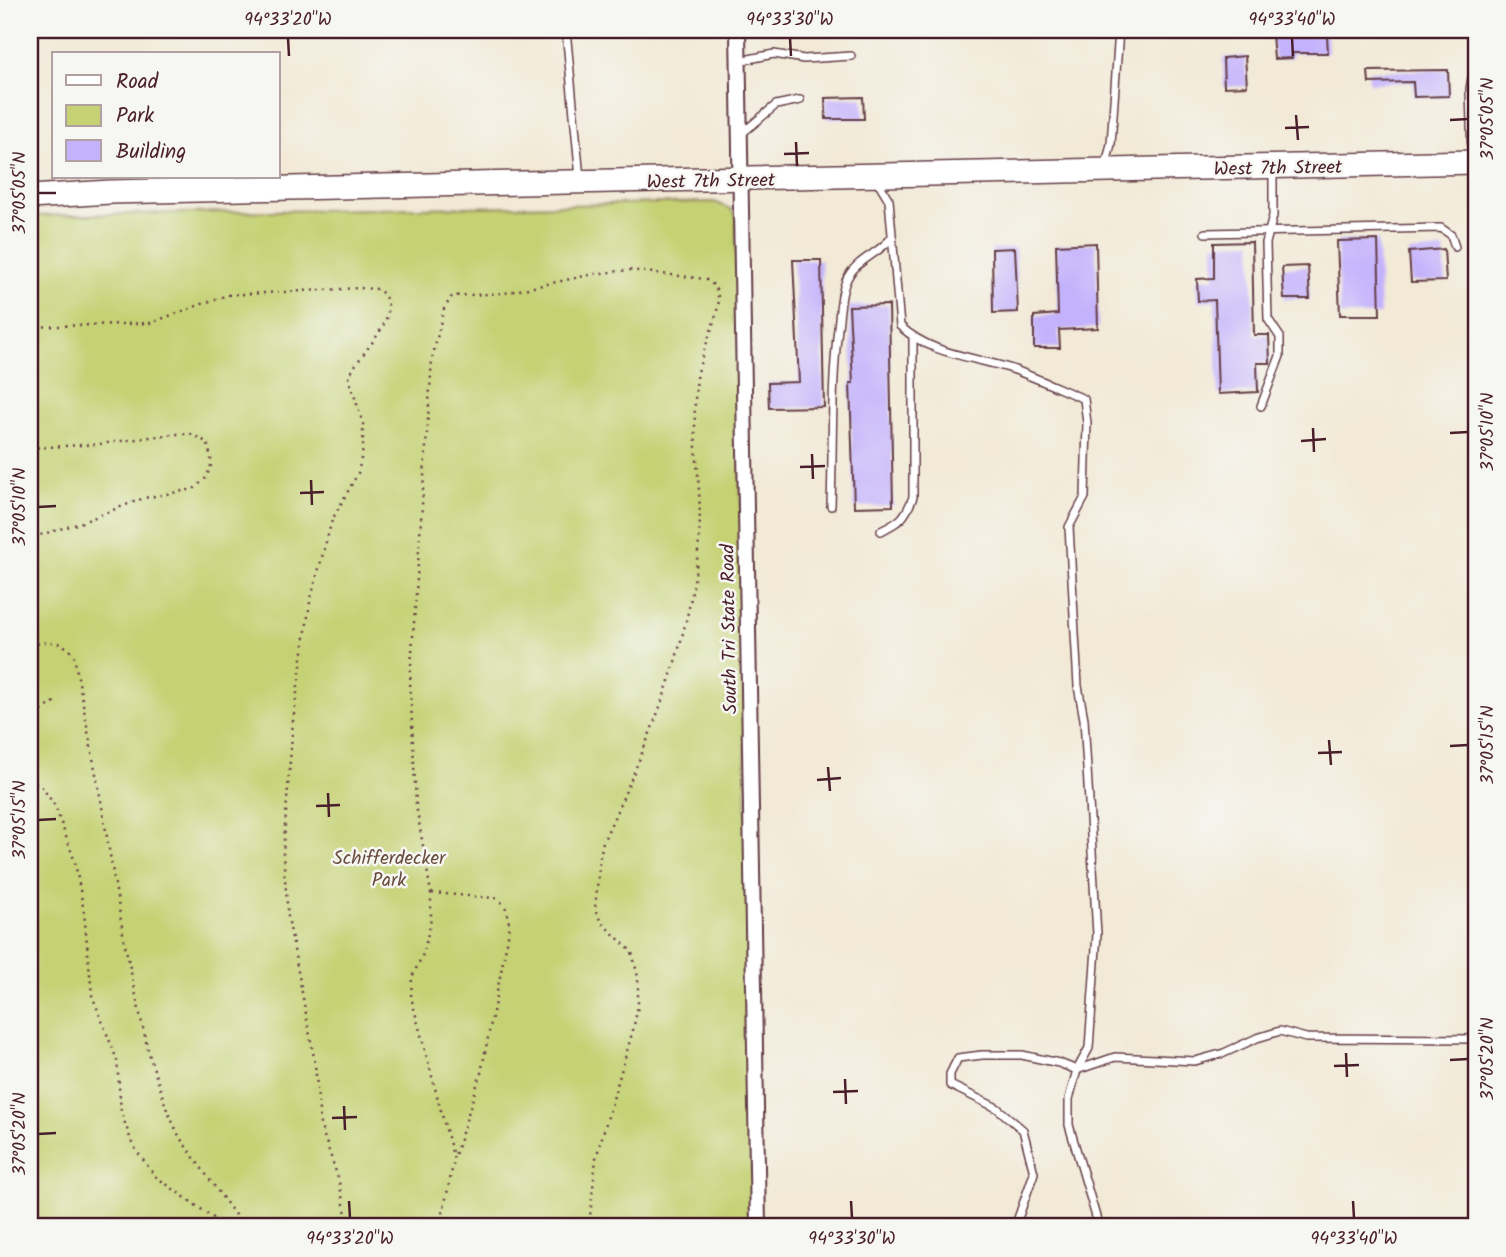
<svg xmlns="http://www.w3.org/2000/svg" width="1506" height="1257" viewBox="0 0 1506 1257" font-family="Kalam,sans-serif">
<rect width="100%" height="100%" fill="#f6f6f2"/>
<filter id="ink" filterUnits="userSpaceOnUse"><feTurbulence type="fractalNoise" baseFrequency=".0143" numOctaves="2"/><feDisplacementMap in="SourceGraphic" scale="14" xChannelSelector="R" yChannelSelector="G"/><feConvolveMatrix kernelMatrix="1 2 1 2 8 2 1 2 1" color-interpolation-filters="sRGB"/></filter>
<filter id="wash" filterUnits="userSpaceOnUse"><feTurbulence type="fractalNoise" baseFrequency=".00686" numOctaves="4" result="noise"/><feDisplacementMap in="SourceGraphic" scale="28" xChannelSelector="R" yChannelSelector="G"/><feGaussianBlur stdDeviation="1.57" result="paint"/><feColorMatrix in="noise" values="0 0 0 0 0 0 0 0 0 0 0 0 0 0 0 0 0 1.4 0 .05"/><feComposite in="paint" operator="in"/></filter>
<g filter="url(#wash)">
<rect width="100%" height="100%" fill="#f2e9d6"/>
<polygon fill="#c5d173" stroke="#88784f" stroke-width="2" points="714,202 731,209 736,216 754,1227 30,1227 30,216"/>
<g id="blocks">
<g fill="#c5b2fc">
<polygon points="1276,30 1314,30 1315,36 1327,36 1328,53 1292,53 1292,58 1274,59 1272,34"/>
<polygon points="1245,56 1247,86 1224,87 1223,58"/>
<polygon points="1448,70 1449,96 1414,97 1413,82 1369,83 1368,71"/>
<polygon points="863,97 864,119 826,119 825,98"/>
<polygon points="1378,240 1380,315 1340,315 1337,241"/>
<polygon points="1252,242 1254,335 1269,335 1270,363 1257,363 1258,392 1218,394 1215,300 1198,301 1197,279 1214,278 1214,243"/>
<polygon points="1096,243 1098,328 1059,330 1060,348 1034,348 1034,316 1058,314 1056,245"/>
<polygon points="1015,248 1018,312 993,313 992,249"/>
<polygon points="1444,249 1446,281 1411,282 1409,252"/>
<polygon points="793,260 821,260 824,407 769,408 768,383 799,382"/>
<polygon points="1308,266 1310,299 1284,299 1282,267"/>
<polygon points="889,305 893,506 854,507 850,383 853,383 849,306"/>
</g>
</g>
</g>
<g filter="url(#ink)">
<use href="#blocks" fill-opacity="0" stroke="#633d45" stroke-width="2"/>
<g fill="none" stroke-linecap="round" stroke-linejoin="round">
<g stroke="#633d45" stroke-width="10">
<g id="service">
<polyline points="566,30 580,178"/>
<polyline points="739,61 774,54 804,59 851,56"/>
<polyline points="740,135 776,105 800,100"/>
<polyline points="1472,158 1470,89 1472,78 1476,72"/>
<polyline points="1103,165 1107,161 1111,144 1119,30"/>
<path d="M877,180L889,200L900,326C933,356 973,356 1012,369C1037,378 1060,389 1084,399L1087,423L1085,497L1069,527L1078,686L1084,719L1097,934L1089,1048L1077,1070L1069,1099V1125L1099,1227"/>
<polyline points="1205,233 1441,228 1451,235 1455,247"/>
<polyline points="1261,406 1280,356 1280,337 1268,319 1266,243 1273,216 1273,171"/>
<path d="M831,506C833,447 831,387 838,328C840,313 840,295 846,281C855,259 880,254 892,237"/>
<path d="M881,531C901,521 905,518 913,497V337"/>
<polyline points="1015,1227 1034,1173 1023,1130 997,1108 950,1085 950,1074 958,1058 982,1055 1022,1055 1059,1063 1077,1070 1115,1057 1195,1061 1224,1053 1257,1038 1280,1031 1306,1038 1476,1039"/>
</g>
</g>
<g stroke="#633d45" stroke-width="18">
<polyline id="minor" points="738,30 758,1227"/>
</g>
<g stroke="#633d45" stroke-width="26">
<polyline id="primary" points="30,197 110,192 1476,162"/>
</g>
<g stroke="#633d45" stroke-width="2.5" stroke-dasharray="2 5" stroke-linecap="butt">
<path d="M30,327L150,323L227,295L359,288L378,289C410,315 357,352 349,378L363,424V449L358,473L332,520L310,602L293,721L283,853L288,917L315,1063L320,1124L338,1178L349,1227"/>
<polyline points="30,448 99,444 173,434 191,434 203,440 208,445 212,463 206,478 194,489 144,498 77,524 30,538"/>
<path d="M30,645C47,641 64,639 74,656L101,801L125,945L148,1051L167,1110L180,1138L235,1215L240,1227"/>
<polyline points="30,719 56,701"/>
<polyline points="30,778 42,787 55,806 75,862 84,912 92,995 117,1060 121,1112 133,1146 155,1176 226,1227"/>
<path d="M432,893L495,898C511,906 509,920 508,936L481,1073L454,1158"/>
<polyline points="30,1222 36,1227"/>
<path d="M440,1227L454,1160L411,997L412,977L424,952L431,919V893L416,805L410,681L432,359L444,309L452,296L505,293L594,274L629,270L705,279L715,286L719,300C715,329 698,357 696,387C691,437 703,489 699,540C690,648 647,745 603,842L600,856L595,909L601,922L632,952L638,977V1006L633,1030L596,1158L589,1227"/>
</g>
<use href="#service" stroke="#fff" stroke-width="7"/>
<use href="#minor" stroke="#fff" stroke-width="14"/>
<use href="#primary" stroke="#fff" stroke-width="23"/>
</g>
</g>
<path fill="none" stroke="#4a1f2b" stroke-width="2.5" d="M288,38L289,56M790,38L791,56M1292,38L1293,56M1296,115L1298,140M1450,120L1468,119M1285,128L1309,127M796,142L797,166M784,154L809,153M38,193H56M1313,428L1314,452M1450,433L1468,432M1301,441L1326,439M812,454L813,479M800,467L825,466M311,480L312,505M300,493L324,492M38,507L56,506M1329,740L1331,765M1450,746L1468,745M1318,753L1342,752M828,767L830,791M817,780L841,778M328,793L329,817M316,806L340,805M38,820L56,819M1346,1053L1347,1077M1450,1060L1468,1059M1334,1066L1359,1065M845,1079L846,1104M833,1092L858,1091M344,1106L345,1130M332,1118L357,1117M38,1134L56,1133M349,1201L350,1218M851,1201L852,1218M1353,1201L1354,1218"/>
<g text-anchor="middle" stroke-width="5" stroke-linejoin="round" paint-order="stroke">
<g font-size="19" fill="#4a1f2b" stroke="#f6f6f2">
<text transform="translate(1278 167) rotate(-1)" y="7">West 7th Street</text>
<text transform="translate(711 180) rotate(-1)" y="7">West 7th Street</text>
<text transform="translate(728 629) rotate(-91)" y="7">South Tri State Road</text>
</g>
<g font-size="19" fill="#694c3d" stroke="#f6f6f2">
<text x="389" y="864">Schifferdecker<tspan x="389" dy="22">Park</tspan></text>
</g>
</g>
<rect width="1506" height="1257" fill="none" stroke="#f6f6f2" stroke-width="77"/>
<rect x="52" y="52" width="228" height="126" fill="#f6f6f2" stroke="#b1a0a2" stroke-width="2"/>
<rect x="66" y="75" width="35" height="10" fill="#ffffff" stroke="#b1a0a2" stroke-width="2"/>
<text x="116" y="88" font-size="21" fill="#4a1f2b">Road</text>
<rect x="66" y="105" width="35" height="21" fill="#c5d173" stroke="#b1a0a2" stroke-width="2"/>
<text x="116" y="122" font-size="21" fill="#4a1f2b">Park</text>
<rect x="66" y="140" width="35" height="21" fill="#c5b2fc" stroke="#b1a0a2" stroke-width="2"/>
<text x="116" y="158" font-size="21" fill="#4a1f2b">Building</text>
<rect x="38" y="38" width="1430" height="1180" fill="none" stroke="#4a1f2b" stroke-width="2.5"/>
<g font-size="18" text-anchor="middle" fill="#4a1f2b">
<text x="288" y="25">94°33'20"W</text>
<text x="790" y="25">94°33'30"W</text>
<text x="1292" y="25">94°33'40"W</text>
<text transform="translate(1487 119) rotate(-90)" y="6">37°05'05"N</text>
<text transform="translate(19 193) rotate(-90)" y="6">37°05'05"N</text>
<text transform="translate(1487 432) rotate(-90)" y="6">37°05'10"N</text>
<text transform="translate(19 507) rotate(-90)" y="6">37°05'10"N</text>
<text transform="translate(1487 745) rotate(-90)" y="6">37°05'15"N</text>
<text transform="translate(19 820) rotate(-90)" y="6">37°05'15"N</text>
<text transform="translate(1487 1059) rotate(-90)" y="6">37°05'20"N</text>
<text transform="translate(19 1134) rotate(-90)" y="6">37°05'20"N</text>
<text x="350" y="1244">94°33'20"W</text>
<text x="852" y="1244">94°33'30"W</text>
<text x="1354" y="1244">94°33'40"W</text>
</g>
</svg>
